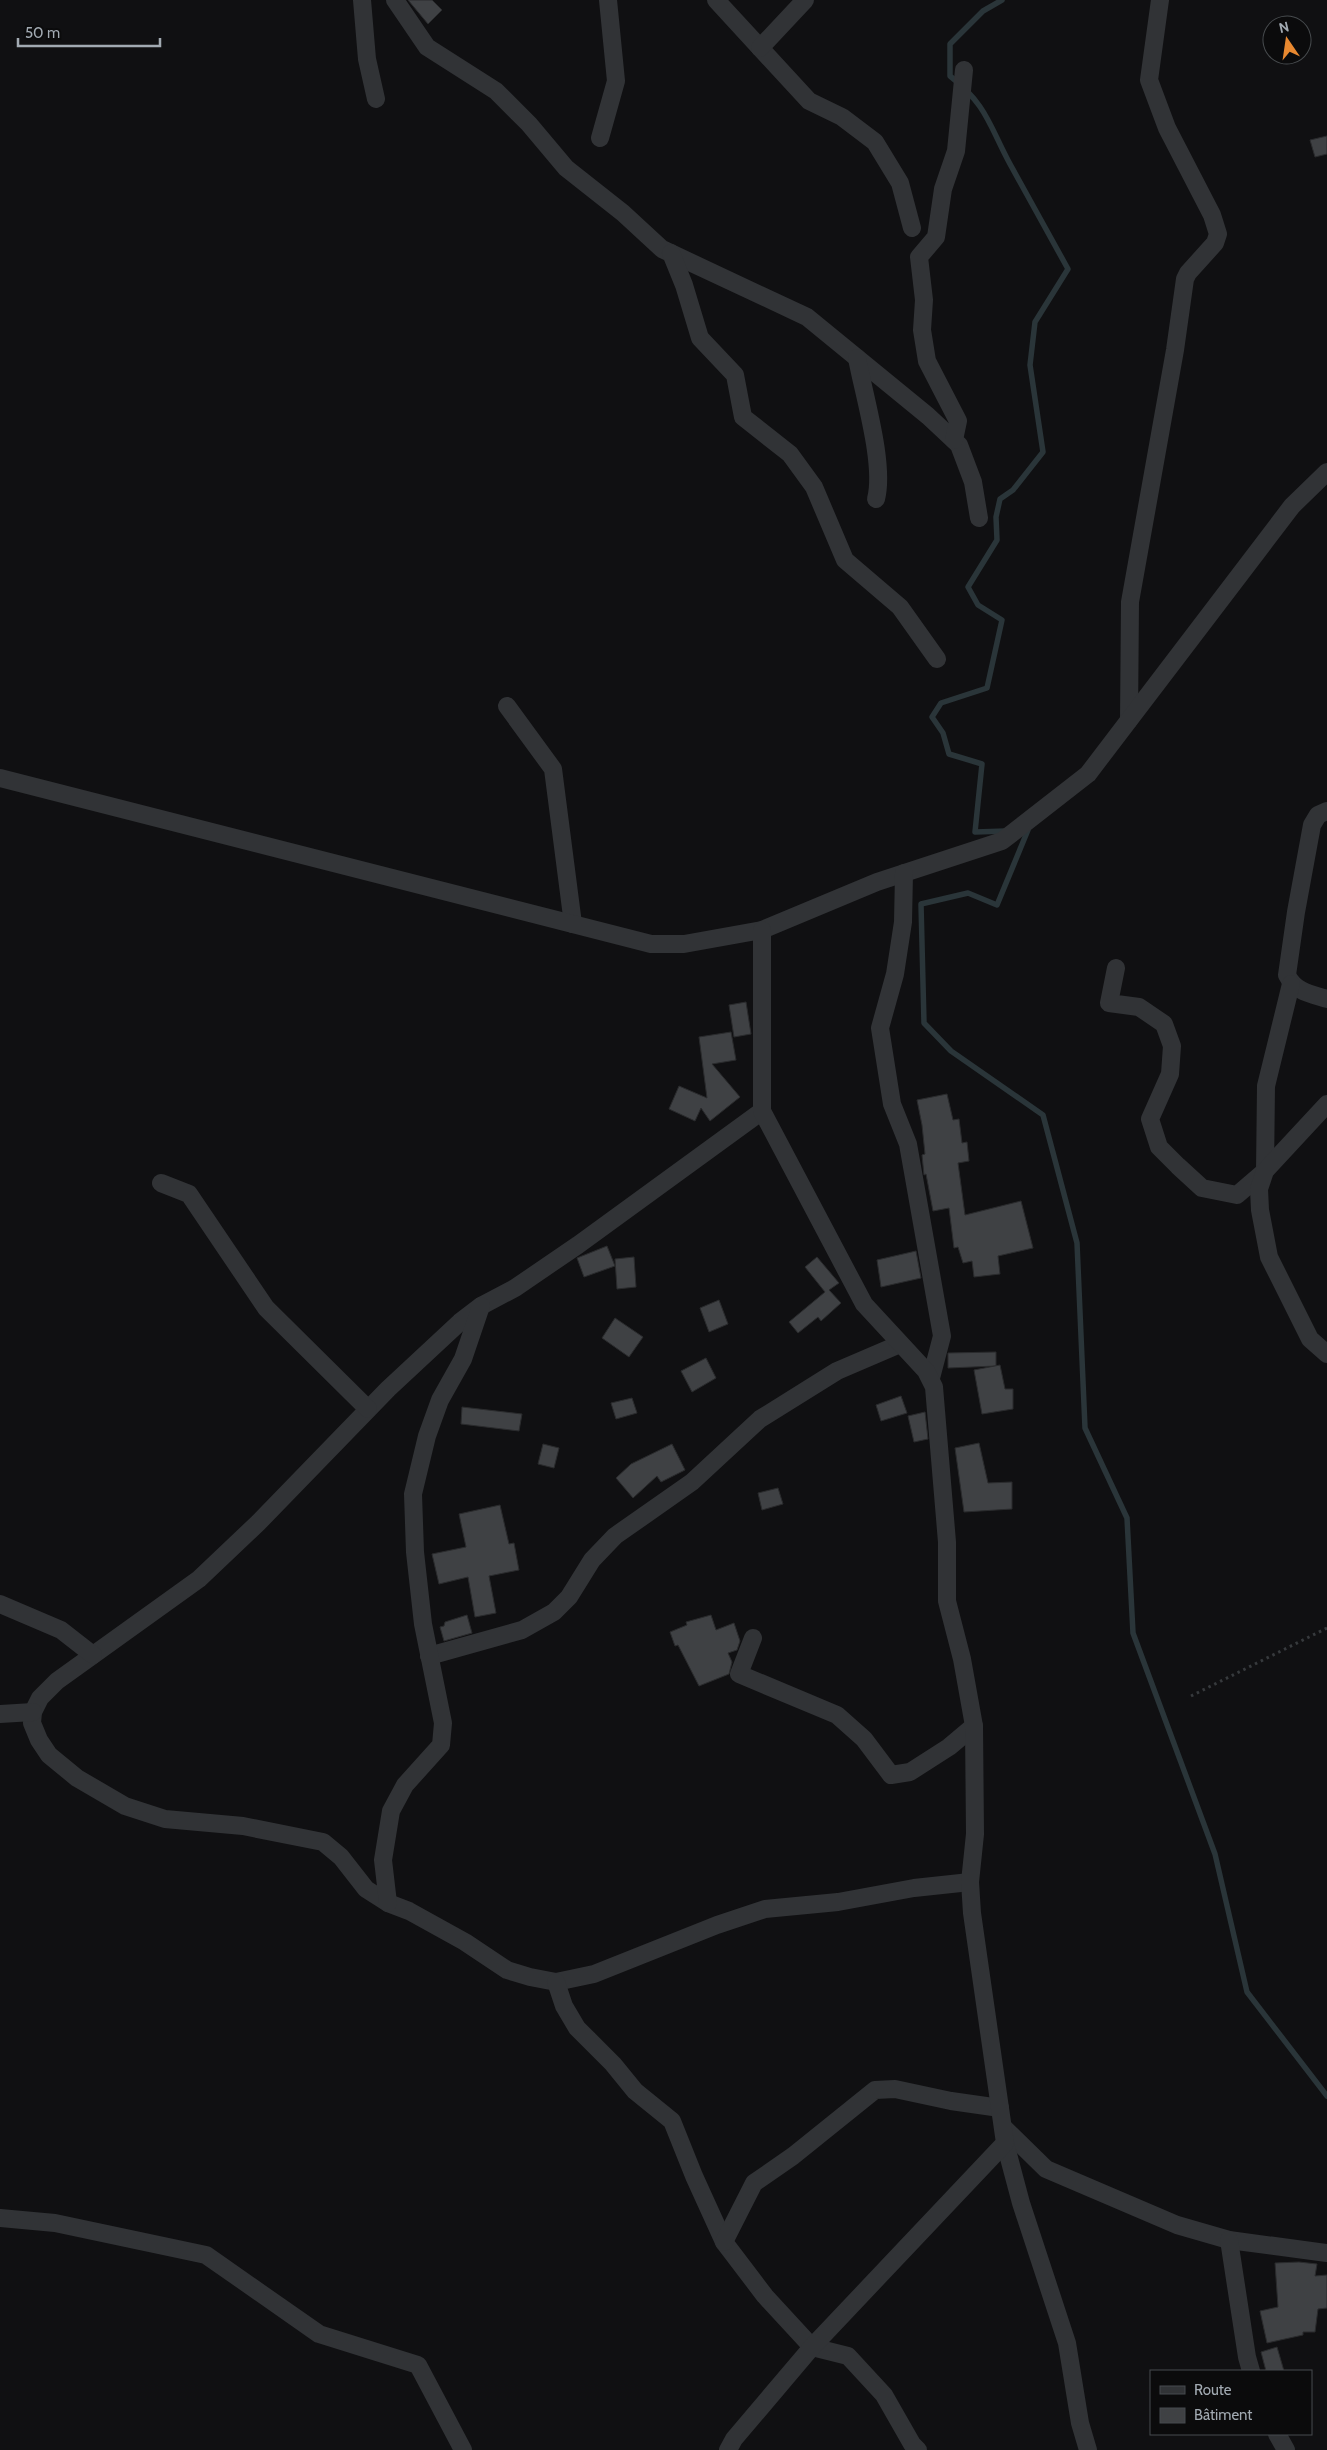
<svg xmlns="http://www.w3.org/2000/svg" width="1327" height="2450" viewBox="0 0 1327 2450" font-family="Cabin,sans-serif">
<rect width="100%" height="100%" fill="#101012"/>
<g fill="none" stroke-linecap="round" stroke-linejoin="round">
<g stroke="#2a3539" stroke-width="5.5">
<path d="M1002,0L983,11L950,44V76C987,105 989,125 1010,164C1029,199 1049,234 1068,269L1035,322L1030,365L1043,452L1013,490L1000,499L996,517L997,540L968,587L978,605L1002,620L987,688L941,703L932,717L943,733L949,754L982,764L975,832L1006,831"/>
<polyline points="1023,830 1028,830 997,905 968,893 921,904 924,1023 951,1051 1043,1115 1077,1243 1085,1428 1127,1518 1133,1633 1215,1854 1247,1992 1327,2096"/>
</g>
</g>
<g fill="#3f4144" stroke="#2a2b2d">
<polygon points="408,0 432,0 442,10 428,24"/>
<polygon points="1327,136 1327,154 1315,157 1310,140"/>
<polygon points="746,1002 751,1034 734,1037 729,1005"/>
<polygon points="731,1032 736,1060 712,1064 740,1097 710,1121 701,1108 695,1121 669,1109 679,1086 707,1098 699,1037"/>
<polygon points="947,1094 953,1120 959,1119 962,1143 967,1142 969,1161 958,1163 965,1215 1021,1201 1033,1248 998,1256 1000,1274 974,1277 972,1261 963,1263 958,1247 954,1248 949,1208 933,1211 926,1174 924,1175 922,1155 925,1154 922,1125 917,1100"/>
<polygon points="607,1246 615,1266 584,1277 577,1258"/>
<polygon points="916,1251 921,1278 881,1287 877,1260"/>
<polygon points="634,1257 636,1287 617,1289 615,1259"/>
<polygon points="817,1257 839,1283 829,1290 841,1303 821,1321 818,1317 798,1333 789,1322 825,1292 805,1267"/>
<polygon points="719,1300 728,1324 709,1332 700,1308"/>
<polygon points="615,1318 643,1337 629,1357 602,1338"/>
<polygon points="996,1352 996,1366 948,1368 948,1353"/>
<polygon points="706,1358 716,1378 692,1392 681,1371"/>
<polygon points="1000,1365 1005,1389 1013,1389 1013,1409 982,1414 974,1370"/>
<polygon points="901,1396 907,1413 881,1421 876,1405"/>
<polygon points="632,1398 637,1413 616,1419 611,1403"/>
<polygon points="462,1407 522,1414 519,1431 461,1424"/>
<polygon points="925,1412 928,1439 914,1442 908,1416"/>
<polygon points="979,1443 988,1483 1012,1482 1012,1509 964,1512 955,1448"/>
<polygon points="543,1444 559,1448 554,1468 538,1464"/>
<polygon points="672,1444 685,1470 661,1482 657,1476 633,1498 616,1478 631,1464"/>
<polygon points="778,1488 783,1504 762,1510 758,1493"/>
<polygon points="500,1505 509,1544 514,1543 519,1570 489,1576 496,1613 475,1617 468,1577 439,1584 432,1554 466,1547 459,1514"/>
<polygon points="467,1615 472,1633 444,1641 440,1627 444,1626 445,1622"/>
<polygon points="711,1615 716,1630 734,1623 740,1641 737,1650 728,1653 732,1662 729,1674 699,1686 678,1645 675,1646 670,1632 687,1625 686,1622"/>
<polygon points="1299,2262 1317,2264 1315,2276 1327,2275 1327,2308 1318,2309 1315,2332 1303,2332 1303,2335 1267,2343 1260,2311 1278,2307 1275,2263"/>
<polygon points="1277,2347 1284,2371 1266,2371 1261,2352"/>
</g>
<g fill="none" stroke-linecap="round" stroke-linejoin="round">
<polyline stroke="#373a3d" stroke-width="3" stroke-dasharray="2.5 4" stroke-linecap="butt" points="1191,1696 1327,1628"/>
<g stroke="#313336" stroke-width="18">
<polyline points="362,0 367,59 376,99"/>
<polyline points="395,0 427,47 496,91 529,124 566,168 623,213 662,249 807,317 928,416 959,445 973,482 979,518"/>
<polyline points="716,0 809,101 842,117 875,142 900,183 912,228"/>
<polyline points="760,48 805,0"/>
<polyline points="600,138 616,81 608,0"/>
<polyline points="671,253 684,285 700,338 735,375 743,417 790,454 814,487 845,560 900,607 937,659"/>
<path d="M857,358C864,396 885,464 876,499"/>
<polyline points="954,440 958,421 927,361 922,330 924,300 919,257 936,237 943,189 956,151 964,70"/>
<polyline points="507,706 553,769 573,924"/>
<polyline points="1129,720 1130,602 1175,350 1185,279 1188,273 1215,243 1218,234 1212,215 1167,128 1149,80 1160,0"/>
<polyline points="0,778 651,944 684,944 762,930 877,882 1002,841 1088,774 1292,506 1327,472"/>
<path d="M1327,811L1318,815L1312,825L1296,912L1287,975C1295,992 1311,994 1327,999"/>
<polyline points="904,873 903,922 895,974 880,1028 892,1104 908,1144 942,1336 931,1378"/>
<polyline points="1116,968 1109,1003 1139,1007 1164,1024 1172,1046 1170,1074 1150,1119 1159,1147 1178,1166 1202,1188 1237,1195 1265,1171 1266,1086 1291,984"/>
<polyline points="1327,1104 1265,1171 1259,1189 1260,1210 1269,1257 1310,1339 1327,1354"/>
<polyline points="762,1111 578,1245 515,1288 481,1306 460,1322 388,1389 258,1523 199,1579 57,1681 40,1698 33,1712 32,1723 39,1740 49,1755 77,1778 125,1806 165,1819 243,1826 323,1842 341,1857 366,1889 388,1903 409,1911 465,1942 507,1970 530,1977 556,1982 594,1974 717,1925 765,1909 838,1902 914,1888 970,1882"/>
<polyline points="161,1183 189,1194 266,1308 368,1409"/>
<polyline points="0,1604 61,1630 93,1655"/>
<polyline points="753,1638 739,1674 837,1715 864,1739 891,1775 910,1772 949,1747 974,1726"/>
<polyline points="429,1656 522,1630 554,1612 569,1597 592,1560 615,1536 692,1482 760,1419 837,1371 900,1344"/>
<polyline points="0,1714 33,1712"/>
<polyline points="388,1903 383,1860 391,1811 405,1785 441,1745 443,1723 423,1624 415,1552 413,1494 427,1436 440,1400 463,1359 481,1306"/>
<polyline points="556,1982 564,2006 577,2028 613,2064 635,2091 672,2121 694,2176 724,2242 765,2296 812,2347 848,2356 884,2395 912,2444 918,2450"/>
<polyline points="1003,2127 1046,2169 1177,2225 1229,2240 1327,2253"/>
<polyline points="1005,2143 1021,2203 1067,2343 1080,2423 1088,2450"/>
<polyline points="0,2218 55,2223 206,2255 319,2334 418,2365 463,2450"/>
<polyline points="1229,2240 1247,2357 1251,2371"/>
<polyline points="724,2242 754,2183 793,2156 875,2090 895,2089 951,2101 1000,2108"/>
<polyline points="1277,2434 1286,2450"/>
<polyline points="728,2450 734,2439 812,2347 1005,2143 972,1913 970,1882 975,1834 974,1726 962,1659 947,1601 947,1542 934,1387 926,1371 864,1304 762,1111 762,930"/>
</g>
</g>
<rect x="1150" y="2370" width="162" height="65" fill="#0b0b0c" stroke="#474b4e"/>
<rect x="1160" y="2386" width="25" height="8" fill="#313336" stroke="#474b4e"/>
<text x="1194" y="2395" font-size="15" fill="#a2aab2">Route</text>
<rect x="1160" y="2408" width="25" height="15" fill="#3f4144" stroke="#474b4e"/>
<text x="1194" y="2420" font-size="15" fill="#a2aab2">Bâtiment</text>
<g transform="translate(1287 40) rotate(347)"><circle r="24" fill="#0b0b0c" stroke="#474b4e"/>
<path d="M0-4L9 19L0 12L-9 19Z" fill="#e98930"/>
<text y="-8" font-size="14" font-weight="bold" text-anchor="middle" fill="#a2aab2">N</text>
</g>
<path d="M18 38v8h142v-8" fill="none" stroke="#a2aab2" stroke-width="2.5"/>
<text x="25" y="38" font-size="15" fill="#a2aab2" stroke="#0b0b0c" stroke-width="4" paint-order="stroke">50 m</text>
</svg>
